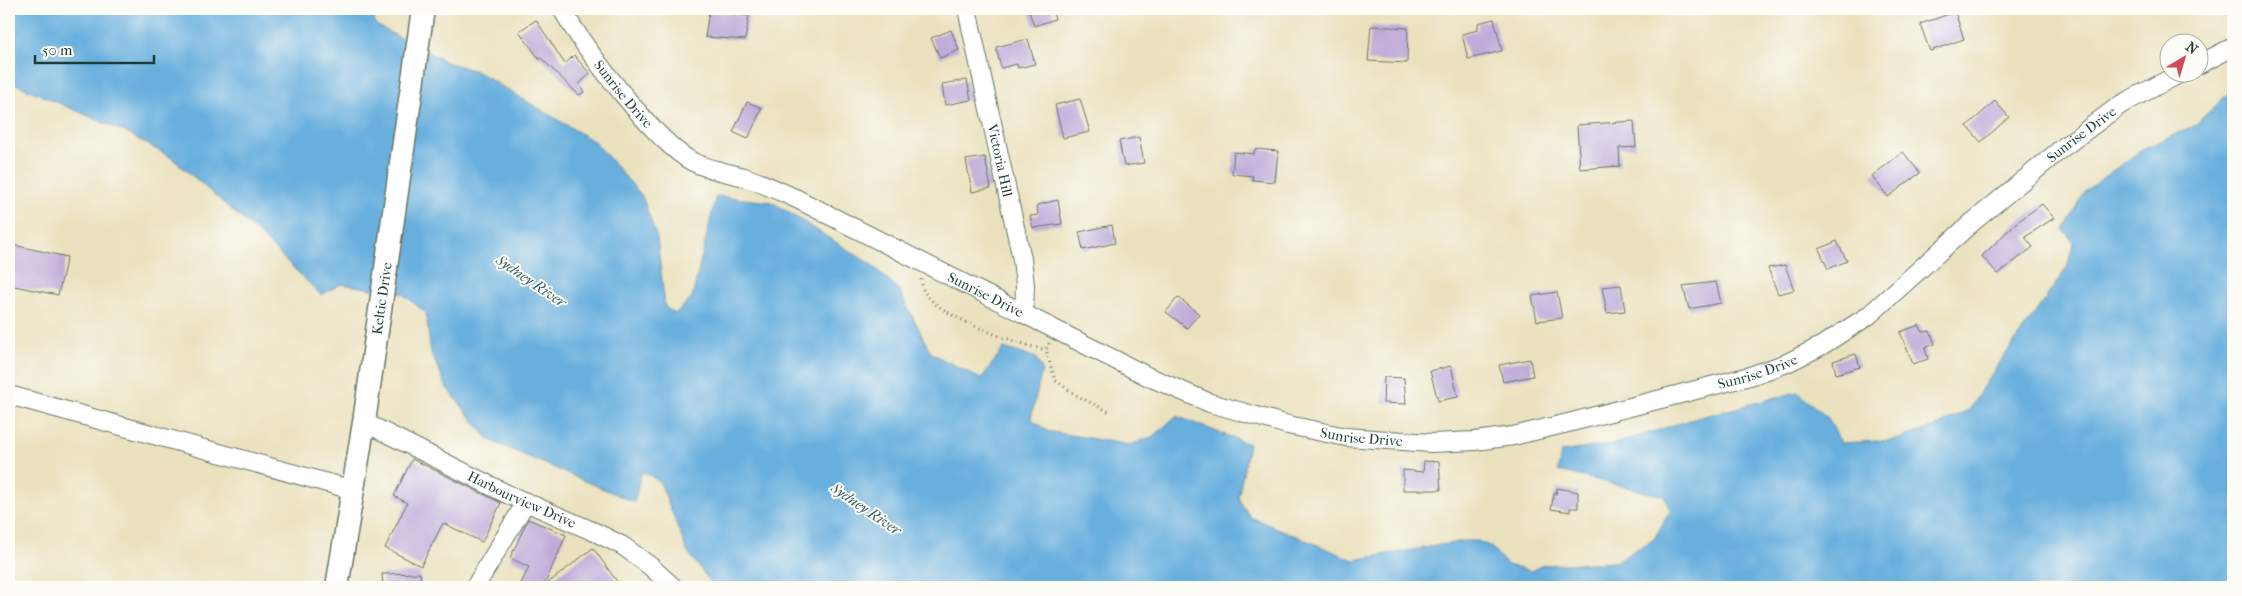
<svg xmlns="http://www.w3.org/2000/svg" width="2242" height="596" viewBox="0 0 2242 596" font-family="'IM FELL French Canon',serif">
<rect width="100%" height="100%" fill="#fdfcf7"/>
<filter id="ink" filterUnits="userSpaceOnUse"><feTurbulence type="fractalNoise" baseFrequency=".02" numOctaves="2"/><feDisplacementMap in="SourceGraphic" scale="10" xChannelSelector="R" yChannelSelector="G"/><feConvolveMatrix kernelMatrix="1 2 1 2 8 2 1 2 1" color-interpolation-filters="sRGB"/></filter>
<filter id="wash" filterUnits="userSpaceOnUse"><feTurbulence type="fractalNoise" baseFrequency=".0096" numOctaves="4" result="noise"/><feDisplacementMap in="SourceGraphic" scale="20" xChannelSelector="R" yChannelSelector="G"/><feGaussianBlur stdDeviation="1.12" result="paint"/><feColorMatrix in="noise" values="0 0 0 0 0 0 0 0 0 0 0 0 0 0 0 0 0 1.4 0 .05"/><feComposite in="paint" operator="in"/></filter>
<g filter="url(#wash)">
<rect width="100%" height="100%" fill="#eae1be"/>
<polygon fill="#67afde" stroke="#437689" points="9,9 370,9 376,25 446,62 476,71 595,142 642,196 657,238 665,307 675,314 692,298 716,196 772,202 872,265 899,290 931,353 981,379 1004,348 1036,358 1042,370 1031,418 1047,431 1130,445 1154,436 1176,416 1249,444 1238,498 1250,517 1354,560 1464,541 1478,541 1491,547 1507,565 1531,571 1543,565 1615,562 1654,539 1670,511 1664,496 1558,471 1561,452 1613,444 1697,418 1797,392 1828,418 1841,443 1895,440 1937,426 1970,409 1984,385 2067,268 2074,243 2064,230 2086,190 2140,151 2195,125 2233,89 2233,587 714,587 687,551 660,482 642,471 634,502 489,440 447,388 431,353 426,313 403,294 341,284 321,295 257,232 172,158 129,134 9,81"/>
<g id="blocks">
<g fill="#bfacd9">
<polygon points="1028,9 1051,9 1055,19 1034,26"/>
<polygon points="709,11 749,16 745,40 705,37"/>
<polygon points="1955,12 1964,39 1930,51 1920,24"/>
<polygon points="1494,19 1502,51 1468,59 1462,34 1478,30 1478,23"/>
<polygon points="536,20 565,64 574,55 590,74 579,84 584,92 579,95 541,58 539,59 519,31"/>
<polygon points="1371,26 1408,28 1407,63 1368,61"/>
<polygon points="951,30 959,50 940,58 931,38"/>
<polygon points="1028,39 1035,64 1018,68 1017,64 1001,68 996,47"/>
<polygon points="967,80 971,100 945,105 942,84"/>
<polygon points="1080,99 1090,132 1063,138 1055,105"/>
<polygon points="1995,101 2009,117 1981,142 1967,126"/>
<polygon points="747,102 762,108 748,139 733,132"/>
<polygon points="1634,121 1636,147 1619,148 1620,166 1580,169 1577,125"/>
<polygon points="1139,137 1144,163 1124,166 1119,141"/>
<polygon points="1255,149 1278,151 1275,182 1252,180 1253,176 1232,174 1234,152 1254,154"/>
<polygon points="1903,152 1920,173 1888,197 1872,176"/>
<polygon points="985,157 991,188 972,192 966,160"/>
<polygon points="1058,200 1062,224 1033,228 1030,216 1038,215 1037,205"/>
<polygon points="2042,204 2054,218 2025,237 2033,247 1998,274 1982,256 2016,223"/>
<polygon points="1112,225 1115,243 1083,250 1079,232"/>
<polygon points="1837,241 1847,261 1828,269 1819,249"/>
<polygon points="9,244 67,257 58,295 9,285"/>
<polygon points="1785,265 1794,290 1778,294 1768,268"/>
<polygon points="1716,282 1721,303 1689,309 1683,286"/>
<polygon points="1621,285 1625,311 1607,313 1602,287"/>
<polygon points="1557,292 1562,318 1537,321 1532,296"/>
<polygon points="1178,297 1199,314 1187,328 1166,312"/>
<polygon points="1919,325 1923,332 1930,331 1935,344 1925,348 1928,359 1913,364 1900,332"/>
<polygon points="1856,354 1860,367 1836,374 1833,361"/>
<polygon points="1530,359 1533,376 1503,382 1499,365"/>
<polygon points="1451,366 1458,397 1438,401 1430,371"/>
<polygon points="1384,377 1404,378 1406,404 1383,403"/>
<polygon points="412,459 501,503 482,542 443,523 421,566 385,548 407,503 394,496"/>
<polygon points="1424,461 1439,462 1441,490 1403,490 1403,470 1423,472"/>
<polygon points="1557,488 1578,492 1578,508 1570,508 1570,512 1551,509 1554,493 1556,494"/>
<polygon points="528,519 566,535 544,586 593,548 621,587 519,587 529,567 510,558"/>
<polygon points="420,573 422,587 383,587 382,574"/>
</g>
</g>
</g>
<g filter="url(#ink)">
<use href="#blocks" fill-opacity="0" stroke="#667664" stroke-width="1"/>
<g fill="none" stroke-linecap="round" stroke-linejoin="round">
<g stroke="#667664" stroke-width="20">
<g id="minor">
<path id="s1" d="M562,9C583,47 656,143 693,162C709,170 727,172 744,177C763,183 779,191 797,199L1147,376L1210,403L1288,425L1346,437L1431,443L1475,441L1513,436L1568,423L1750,376L1787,363L1821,346L1868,316L1968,226L2061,149L2120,105L2183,72"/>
<path id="s2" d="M967,9L1022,259L1025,285L1024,313"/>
<polyline points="2200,64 2233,47"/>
<polyline points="9,395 353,490"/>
<path id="s3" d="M364,422L507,494L597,533L623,546L650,566L673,587"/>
<polyline points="475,587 526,502"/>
</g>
</g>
<g stroke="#667664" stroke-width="25">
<g id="major">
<path id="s4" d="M337,587L364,422L423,9"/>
</g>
</g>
<g stroke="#667664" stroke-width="3" stroke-dasharray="1 4" stroke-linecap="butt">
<path d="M921,279C922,283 922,288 924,291C939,318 1016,343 1046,350"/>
<polyline points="1049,343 1046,350 1055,380 1079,397 1112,413"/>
</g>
<use href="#minor" stroke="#fff" stroke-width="18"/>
<use href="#major" stroke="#fff" stroke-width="22"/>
</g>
</g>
<g text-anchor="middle" stroke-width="4" stroke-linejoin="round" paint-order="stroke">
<g font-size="14" fill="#1f3d34" stroke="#fdfcf7">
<text dy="5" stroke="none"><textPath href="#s1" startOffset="105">Sunrise Drive</textPath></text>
<text dy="5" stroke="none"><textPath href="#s1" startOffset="1740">Sunrise Drive</textPath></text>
<text dy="5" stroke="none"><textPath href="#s2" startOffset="155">Victoria Hill</textPath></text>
<text dy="5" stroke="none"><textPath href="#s1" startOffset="525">Sunrise Drive</textPath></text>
<text dy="5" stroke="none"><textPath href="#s4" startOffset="292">Keltic Drive</textPath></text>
<text dy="5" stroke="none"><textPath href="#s1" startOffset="1335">Sunrise Drive</textPath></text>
<text dy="5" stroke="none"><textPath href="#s1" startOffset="930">Sunrise Drive</textPath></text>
<text dy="5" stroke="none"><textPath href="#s3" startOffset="176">Harbourview Drive</textPath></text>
</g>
<g font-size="15" font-style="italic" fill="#355f67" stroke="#fdfcf7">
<text transform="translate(531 281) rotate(34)" y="5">Sydney River</text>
<text transform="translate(866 509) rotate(34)" y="5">Sydney River</text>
</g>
</g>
<rect width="2242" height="596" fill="none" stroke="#fdfcf7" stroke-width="30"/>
<g transform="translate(2184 58) rotate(38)"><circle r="24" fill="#fdfcf7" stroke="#a4b0a9"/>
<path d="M0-4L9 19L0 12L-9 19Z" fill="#d1495b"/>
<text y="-8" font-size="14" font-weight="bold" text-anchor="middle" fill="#1f3d34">N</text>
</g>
<path d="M35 55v8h119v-8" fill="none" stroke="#1f3d34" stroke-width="2.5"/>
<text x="42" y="55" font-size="15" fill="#1f3d34" stroke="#fdfcf7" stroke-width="4" paint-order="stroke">50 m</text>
</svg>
